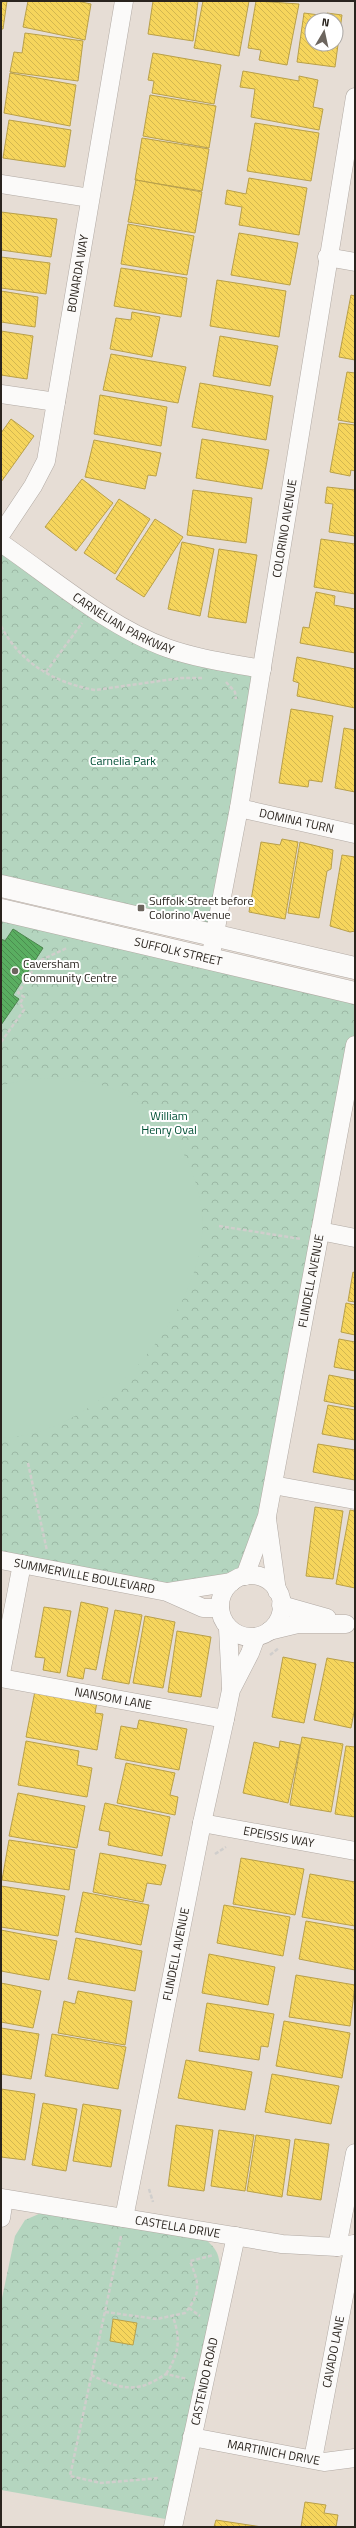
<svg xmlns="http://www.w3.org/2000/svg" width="356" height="2528" viewBox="0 0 356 2528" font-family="'Titillium Web',sans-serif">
<defs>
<pattern id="park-crowns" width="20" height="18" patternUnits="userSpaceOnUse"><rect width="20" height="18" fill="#b4d5bf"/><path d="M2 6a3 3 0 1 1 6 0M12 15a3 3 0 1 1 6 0" fill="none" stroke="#9bb7a4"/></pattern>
<pattern id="homes-back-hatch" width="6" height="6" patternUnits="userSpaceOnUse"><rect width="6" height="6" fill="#f6d55c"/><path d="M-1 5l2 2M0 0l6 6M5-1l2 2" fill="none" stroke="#d3b750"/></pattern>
<pattern id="public-back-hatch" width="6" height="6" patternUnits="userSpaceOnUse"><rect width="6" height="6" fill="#5aae61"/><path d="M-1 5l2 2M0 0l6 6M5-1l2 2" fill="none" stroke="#4b8d4f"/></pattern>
</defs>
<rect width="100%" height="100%" fill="#e6ddd5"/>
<g fill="url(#park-crowns)">
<polygon points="1,543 140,636 262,669 215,935 1,886"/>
<polygon points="1,910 355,992 355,1045 320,1231 245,1576 167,1592 1,1560"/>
<path d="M41,2213L201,2236C217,2248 220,2254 220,2274L171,2520L1,2490V2303L15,2236L25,2220Z"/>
</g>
<path fill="#b4d5bf" d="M60,1078C83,1081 106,1084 127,1095C179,1123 212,1192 200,1250C183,1335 92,1436 1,1438V1085L32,1079Z"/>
<g fill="url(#homes-back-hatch)" stroke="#b9a049" fill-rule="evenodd">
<polygon points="1,1 7,1 3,29 1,29"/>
<polygon points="28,1 77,1 91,4 85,40 23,27"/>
<polygon points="153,1 198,1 193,41 148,34"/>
<polygon points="203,1 249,1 239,56 194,48"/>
<polygon points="256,1 299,4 287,65 259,60 261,50 248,48"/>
<path d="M304,13L327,16V13L342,15L335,67L297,62ZM312,20H336V44H312Z"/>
<polygon points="25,33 83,41 78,81 10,72 14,52 22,53"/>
<polygon points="153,53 221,65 214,104 152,93 154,81 148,80"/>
<polygon points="243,71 299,81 299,76 318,80 313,107 323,109 319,130 251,117 255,89 240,87"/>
<polygon points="10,73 76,85 70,126 4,113"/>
<polygon points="150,95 216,106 209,148 143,136"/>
<polygon points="9,120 71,130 65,167 3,158"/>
<polygon points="255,123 319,133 311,181 247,171"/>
<polygon points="142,138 209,149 202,191 135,180"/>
<polygon points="249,178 307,188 299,235 239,225 242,207 225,204 227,190 246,194"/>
<polygon points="136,180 202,192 195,233 128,222"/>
<polygon points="1,212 57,219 51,257 1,250"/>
<polygon points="128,224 194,236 187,275 121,264"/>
<polygon points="239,233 298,243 290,285 231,275"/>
<polygon points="1,257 50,263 46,294 1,288"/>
<polygon points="121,268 187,278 181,317 114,306"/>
<polygon points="217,280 286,291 279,337 210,326"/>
<polygon points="1,291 38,297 35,327 1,322"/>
<polygon points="351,295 355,296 355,360 339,357"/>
<polygon points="132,312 160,317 152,357 110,349 116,318 131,320"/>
<polygon points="1,331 33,336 27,379 1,375"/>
<polygon points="220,336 278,346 270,386 213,376"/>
<polygon points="111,354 186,367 178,403 103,390"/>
<polygon points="347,372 355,373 355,423 338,420"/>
<polygon points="200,383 273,396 266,440 192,427"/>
<polygon points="100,395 167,407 161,446 94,434"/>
<polygon points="11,419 34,436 1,482 1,433"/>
<polygon points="339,423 355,425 355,471 351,470 350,476 330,472"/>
<polygon points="202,439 269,450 262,489 196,478"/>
<polygon points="94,440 161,453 156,476 148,475 145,489 85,477"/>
<polygon points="82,479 113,503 76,551 45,527"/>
<polygon points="327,487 355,490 355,536 329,532 333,504 325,503"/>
<polygon points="193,490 252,498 246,543 187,535"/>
<polygon points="119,499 150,519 115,574 84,553"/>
<polygon points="155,519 183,537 144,597 116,579"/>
<polygon points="321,539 355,544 355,594 314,587"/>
<polygon points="182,542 214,549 200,616 168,609"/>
<polygon points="219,549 257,555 246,623 208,617"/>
<polygon points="316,592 335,596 334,605 355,609 355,653 300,643 303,627 309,628"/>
<polygon points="297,657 355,669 355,708 297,696 299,683 293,681"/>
<polygon points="291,709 333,716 322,782 309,780 308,787 279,783"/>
<polygon points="344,728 355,730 355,792 335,788"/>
<polygon points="282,839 298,842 285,919 249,912 261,842 280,845"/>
<polygon points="300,842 333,850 331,869 327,871 319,918 288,913"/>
<polygon points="342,855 355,857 355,931 350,932 330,926"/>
<polygon points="353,1272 355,1273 355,1302 348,1301"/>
<polygon points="346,1303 355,1305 355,1335 341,1332"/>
<polygon points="339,1339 355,1342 355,1371 334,1367"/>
<polygon points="329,1375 355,1380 355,1407 324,1401"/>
<polygon points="328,1405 355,1410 355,1440 322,1434"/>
<polygon points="318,1444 355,1450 355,1480 313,1472"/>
<polygon points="315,1507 343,1511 333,1579 306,1576"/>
<polygon points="350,1510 355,1511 355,1588 336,1584"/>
<polygon points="81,1602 108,1608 96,1670 85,1668 83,1679 67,1676"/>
<polygon points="44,1607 71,1611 60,1673 43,1670 45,1658 35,1657"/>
<polygon points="115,1610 142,1615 129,1684 102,1679"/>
<polygon points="145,1616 175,1622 163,1688 133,1683"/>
<polygon points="177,1631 211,1637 201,1697 168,1692"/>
<polygon points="283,1657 316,1664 304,1723 272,1717"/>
<polygon points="327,1658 355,1663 355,1707 351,1728 314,1720"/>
<polygon points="35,1691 97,1702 95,1713 103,1714 97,1750 26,1737"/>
<polygon points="139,1720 187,1729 179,1770 115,1758 121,1726 137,1729"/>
<polygon points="302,1737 343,1744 331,1812 290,1805"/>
<polygon points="26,1741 79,1751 77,1765 92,1768 87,1797 18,1785"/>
<polygon points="280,1741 300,1745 288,1803 243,1793 254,1742 279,1748"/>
<polygon points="346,1746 355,1747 355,1817 335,1814"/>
<polygon points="126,1763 175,1773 170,1795 178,1797 175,1815 117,1803"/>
<polygon points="18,1793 85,1806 77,1848 9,1836"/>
<polygon points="105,1803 170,1817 162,1856 108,1845 110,1832 99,1830"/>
<polygon points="9,1840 75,1850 69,1890 2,1880"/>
<polygon points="100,1853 166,1865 161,1885 147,1883 143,1902 93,1892"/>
<polygon points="241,1858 304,1869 295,1915 233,1904"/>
<polygon points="310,1874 355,1882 355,1926 302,1917"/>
<polygon points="1,1886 65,1896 58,1936 1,1927"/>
<polygon points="83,1892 149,1905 141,1945 75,1932"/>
<polygon points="224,1905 290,1917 283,1956 217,1943"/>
<polygon points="306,1921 355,1930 355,1970 299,1959"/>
<polygon points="1,1930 57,1941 49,1980 1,1971"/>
<polygon points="76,1938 142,1951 135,1991 68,1979"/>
<polygon points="209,1954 275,1967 268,2005 202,1993"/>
<polygon points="296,1975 355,1985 350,2026 289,2017"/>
<polygon points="1,1983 41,1991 33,2028 1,2022"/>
<polygon points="78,1991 132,2001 125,2045 58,2033 64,2001 75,2004"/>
<polygon points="207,2003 274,2014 268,2047 261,2046 259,2060 199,2051"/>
<polygon points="284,2021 350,2033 342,2078 276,2066"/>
<polygon points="1,2028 39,2034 31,2079 1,2074"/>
<polygon points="52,2034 126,2047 118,2089 45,2076"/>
<polygon points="186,2060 252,2072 245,2110 178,2098"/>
<polygon points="272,2074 339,2086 331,2124 265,2112"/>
<polygon points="1,2089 35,2094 25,2160 1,2157"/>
<polygon points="43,2103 77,2109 66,2171 32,2165"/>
<polygon points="83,2104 121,2110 111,2167 73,2161"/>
<polygon points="176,2125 213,2130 204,2191 168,2186"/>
<polygon points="219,2130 254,2135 245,2191 211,2186"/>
<polygon points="256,2135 290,2140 282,2197 247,2191"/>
<polygon points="295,2139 329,2144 321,2200 287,2195"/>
<polygon points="113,2319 137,2323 133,2345 110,2341"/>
<polygon points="305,2502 326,2505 324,2513 338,2515 336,2527 301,2527"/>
<polygon points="216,2520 262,2527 214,2527"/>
</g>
<polygon fill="url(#public-back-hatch)" stroke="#4c854d" points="13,929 43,948 13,995 19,999 1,1025 1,939 5,941"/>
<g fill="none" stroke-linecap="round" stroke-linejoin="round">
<g stroke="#b1a9a3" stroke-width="19">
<g id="minor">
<polyline points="1,184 90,198"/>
<polyline points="327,257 355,262"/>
<polyline points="1,394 56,402"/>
<path id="s1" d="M1,534L33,486L46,461L124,1"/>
<path id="s2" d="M1,543C52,578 109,627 167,648C198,659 230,663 262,669"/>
<path id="s3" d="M239,808L355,834"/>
<path id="s4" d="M210,959L239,808L355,97"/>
<polyline points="320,1231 355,1238"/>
<polyline points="273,1485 355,1500"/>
<polyline points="267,1519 277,1591"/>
<path id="s5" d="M1,1560L167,1592L203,1608H220"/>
<circle cx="251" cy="1606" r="31"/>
<path id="s6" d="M245,1576L267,1516L355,1045"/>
<polyline points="168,1592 232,1582"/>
<polyline points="281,1605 327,1618"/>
<polyline points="228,1628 231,1687"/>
<polyline points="269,1631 298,1624 346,1624"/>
<polyline points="1,1673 22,1564"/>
<path id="s7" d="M1,1678L225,1719"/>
<path id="s8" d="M202,1823L355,1851"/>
<path id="s9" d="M1,2198L282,2244L337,2247L355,2244"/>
<polyline points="1,2218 4,2199"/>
<path id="s10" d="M124,2218L202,1823L225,1719L231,1690L250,1653L256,1637"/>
<polyline points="337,2247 355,2153"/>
<path id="s11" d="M192,2437L324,2462L355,2458"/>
<path id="s12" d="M313,2459L354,2244"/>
<path id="s13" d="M173,2527L236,2236"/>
</g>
</g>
<g stroke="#b1a9a3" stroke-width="23">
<g id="tertiary">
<polyline points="1,886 355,968"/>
<path id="s14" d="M1,910L355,993"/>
</g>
</g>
<g stroke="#d0cecc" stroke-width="2.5" stroke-dasharray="4 2" stroke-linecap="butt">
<path d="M1,626C20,663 55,683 95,690L181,678H202"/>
<polyline points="46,672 82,623"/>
<polyline points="226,682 235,692 236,699"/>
<polyline points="1,1042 24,1010 20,1003 24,997 18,993 39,961 67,948"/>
<polyline points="219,1226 301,1239"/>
<polyline points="28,1463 47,1551"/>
<polyline points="270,1655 279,1648"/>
<polyline points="215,1854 226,1847"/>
<polyline points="149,2189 153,2202"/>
<polyline points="121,2236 70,2476 101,2483 159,2478"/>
<polyline points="189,2308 200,2316"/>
<path d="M105,2312L157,2319L185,2313C202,2292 199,2284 190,2261L214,2255"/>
<path d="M166,2374C179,2354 181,2339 173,2317"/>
<path d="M91,2375C110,2384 129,2393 150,2383C155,2381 161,2377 166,2374L187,2379"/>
</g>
<use href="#minor" stroke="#fbfaf9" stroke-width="18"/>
<use href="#tertiary" stroke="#fbfaf9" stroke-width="22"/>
</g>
<g fill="#6c655e" stroke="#fff" stroke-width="1.5">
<rect x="137" y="904" width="8" height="8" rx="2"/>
<circle cx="15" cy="971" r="4"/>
</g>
<g text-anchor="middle" stroke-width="4" stroke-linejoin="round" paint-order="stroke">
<g font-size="12" fill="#2a241e" stroke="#fff">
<text dy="4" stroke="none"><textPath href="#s1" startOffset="276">BONARDA WAY</textPath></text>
<text dy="4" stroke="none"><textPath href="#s4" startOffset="437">COLORINO AVENUE</textPath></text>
<text dy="4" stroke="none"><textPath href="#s2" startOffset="147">CARNELIAN PARKWAY</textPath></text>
<text dy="4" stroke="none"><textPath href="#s3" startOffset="59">DOMINA TURN</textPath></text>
<text dy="4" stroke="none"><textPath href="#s14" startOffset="182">SUFFOLK STREET</textPath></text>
<text dy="4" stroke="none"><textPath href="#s6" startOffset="303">FLINDELL AVENUE</textPath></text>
<text dy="4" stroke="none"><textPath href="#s5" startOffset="85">SUMMERVILLE BOULEVARD</textPath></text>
<text dy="4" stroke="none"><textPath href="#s7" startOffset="114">NANSOM LANE</textPath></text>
<text dy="4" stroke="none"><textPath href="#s8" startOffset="78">EPEISSIS WAY</textPath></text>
<text dy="4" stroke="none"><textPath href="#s10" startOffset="269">FLINDELL AVENUE</textPath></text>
<text dy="4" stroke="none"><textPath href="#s9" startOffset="179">CASTELLA DRIVE</textPath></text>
<text dy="4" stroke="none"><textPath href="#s12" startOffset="109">CAVADO LANE</textPath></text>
<text dy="4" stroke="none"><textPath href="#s13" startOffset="149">CASTENDO ROAD</textPath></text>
<text dy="4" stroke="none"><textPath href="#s11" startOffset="83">MARTINICH DRIVE</textPath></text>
</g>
<g font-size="12" fill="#004f35" stroke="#fff">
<text x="123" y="765">Carnelia Park</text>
<text x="169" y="1120">William<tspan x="169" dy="14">Henry Oval</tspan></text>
</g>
<g font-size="12" fill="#2a241e" stroke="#fff" text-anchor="start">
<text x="149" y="905">Suffolk Street before<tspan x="149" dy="14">Colorino Avenue</tspan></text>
<text x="23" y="968">Caversham<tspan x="23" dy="14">Community Centre</tspan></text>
</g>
</g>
<rect width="356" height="2528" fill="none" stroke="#2a241e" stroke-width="4"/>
<g transform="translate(324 32) rotate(9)"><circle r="19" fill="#ffffff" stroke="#aaa7a5"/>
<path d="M0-3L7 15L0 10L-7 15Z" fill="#6c655e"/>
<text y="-6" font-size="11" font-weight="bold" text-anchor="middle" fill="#2a241e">N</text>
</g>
</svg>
